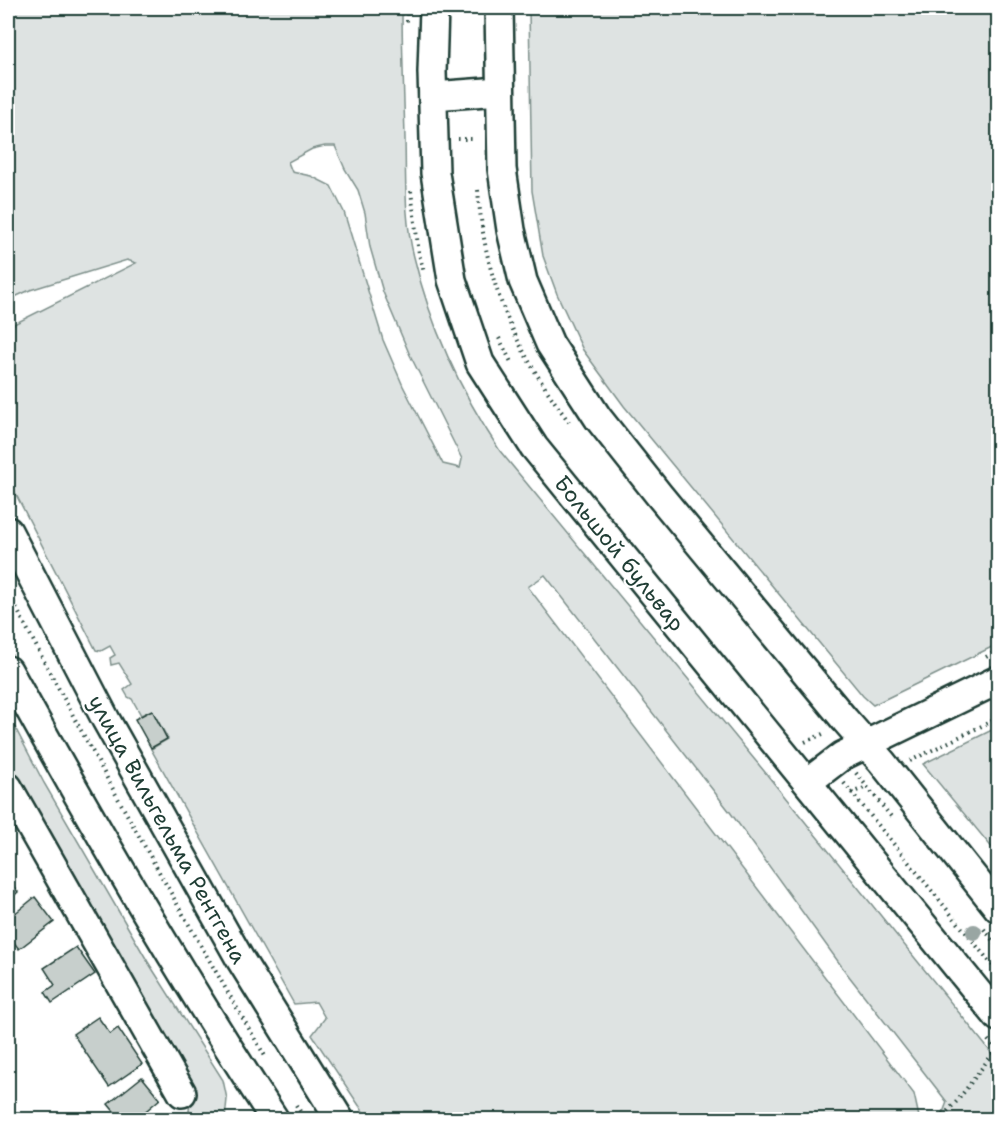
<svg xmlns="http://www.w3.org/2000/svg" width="1006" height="1127" viewBox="0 0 1006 1127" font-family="'Shantell Sans',sans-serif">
<rect width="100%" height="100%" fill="#fff"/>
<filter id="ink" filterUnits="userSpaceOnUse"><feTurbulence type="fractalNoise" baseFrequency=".0167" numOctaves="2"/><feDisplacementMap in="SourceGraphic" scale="12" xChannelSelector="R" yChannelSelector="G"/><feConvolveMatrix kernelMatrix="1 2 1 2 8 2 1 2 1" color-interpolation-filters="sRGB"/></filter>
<g filter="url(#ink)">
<g fill="#dee3e2" stroke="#7e908b" stroke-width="1.5" fill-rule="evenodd">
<path d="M8,8H402C402,52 404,95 405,139C406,178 404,219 414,257C431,328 460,391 500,451L764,771L998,1061V1119L941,1118L947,1102L845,971L730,812L545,575L528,587L914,1094L919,1117L918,1120L368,1119L312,1035L325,1018L316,1002L294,1004L151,749L168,739L152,710L141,715L132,699L128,697L124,690L132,684L119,663L111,665L110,658L115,655L110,646L101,651L96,650L8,479V327L136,263L127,260L30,290L8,300ZM325,146H335L345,169L358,190L365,213L370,247L383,292L409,353L462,459L460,468L443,464L403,386L383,340L344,212L331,186L311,176L292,172L288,162L312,149Z"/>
<polygon points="529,8 998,8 998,644 873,705 863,696 624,406 583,350 557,294 543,256 532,191"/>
<polygon points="8,714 44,783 148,962 223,1080 227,1099 225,1119 194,1119 189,1111 191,1091 8,770"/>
<polygon points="998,727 998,855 923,764"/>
</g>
<g fill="#c7cfcc" stroke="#1f3d34" stroke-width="1.5">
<polygon points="152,710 167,739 151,748 135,719"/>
<polygon points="8,880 18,892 8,901"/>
<polygon points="35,897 54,922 19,949 8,935 8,919"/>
<polygon points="76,947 95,974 52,1003 45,992 55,985 44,968"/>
<polygon points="98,1017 110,1034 118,1028 142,1064 109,1087 73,1034"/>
<polygon points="142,1077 160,1099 135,1120 121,1120 108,1104"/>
</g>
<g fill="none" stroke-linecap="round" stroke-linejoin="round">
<g stroke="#1f3d34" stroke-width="32">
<g id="minor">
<polyline points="434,8 432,72 435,173 452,280 480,363 534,447 998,1017"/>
<polyline points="499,8 502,169 511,230 523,281 550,344 598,418 659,495 845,720 882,762 998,908"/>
<polyline points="433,96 500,91"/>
<polyline points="8,531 106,720 240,959 340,1120"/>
<path d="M8,670C92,823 179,974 275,1120"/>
<polyline points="808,782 842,756 998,680"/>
<polyline points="8,787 182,1093"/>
</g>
</g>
<g stroke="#1f3d34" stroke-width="4" stroke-dasharray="1.5 4.5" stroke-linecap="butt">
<polyline points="407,8 407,25"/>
<polyline points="458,139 475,139"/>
<path d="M478,190C485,284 514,347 569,422"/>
<polyline points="411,191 419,254 424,272"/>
<polyline points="499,338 512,364"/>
<polyline points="8,492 15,508"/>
<path d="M8,592C89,749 175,903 265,1056"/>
<polyline points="986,657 998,650"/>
<polyline points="805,742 825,733"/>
<polyline points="910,761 998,718"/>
<polyline points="856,773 893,819"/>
<polyline points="844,783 998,972"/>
<polyline points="851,793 867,787"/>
<polyline points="984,929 998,947"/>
<polyline points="988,1040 998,1052"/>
<polyline points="296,1105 306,1120"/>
<polyline points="939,1120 958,1100 996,1049"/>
</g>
<use href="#minor" stroke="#fff" stroke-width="27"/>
</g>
<circle fill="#99a6a3" cx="974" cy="932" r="8"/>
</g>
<g text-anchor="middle" stroke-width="4.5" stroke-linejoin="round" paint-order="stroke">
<g font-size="22" fill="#1f3d34" stroke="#fff">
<text transform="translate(620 553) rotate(51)" y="8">Большой бульвар</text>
<text transform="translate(168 829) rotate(61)" y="8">улица Вильгельма Рентгена</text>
</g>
</g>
<rect width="1006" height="1127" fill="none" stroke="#fff" stroke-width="30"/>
<rect x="15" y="15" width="976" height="1097" fill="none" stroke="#1f3d34" stroke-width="2" filter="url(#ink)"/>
</svg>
